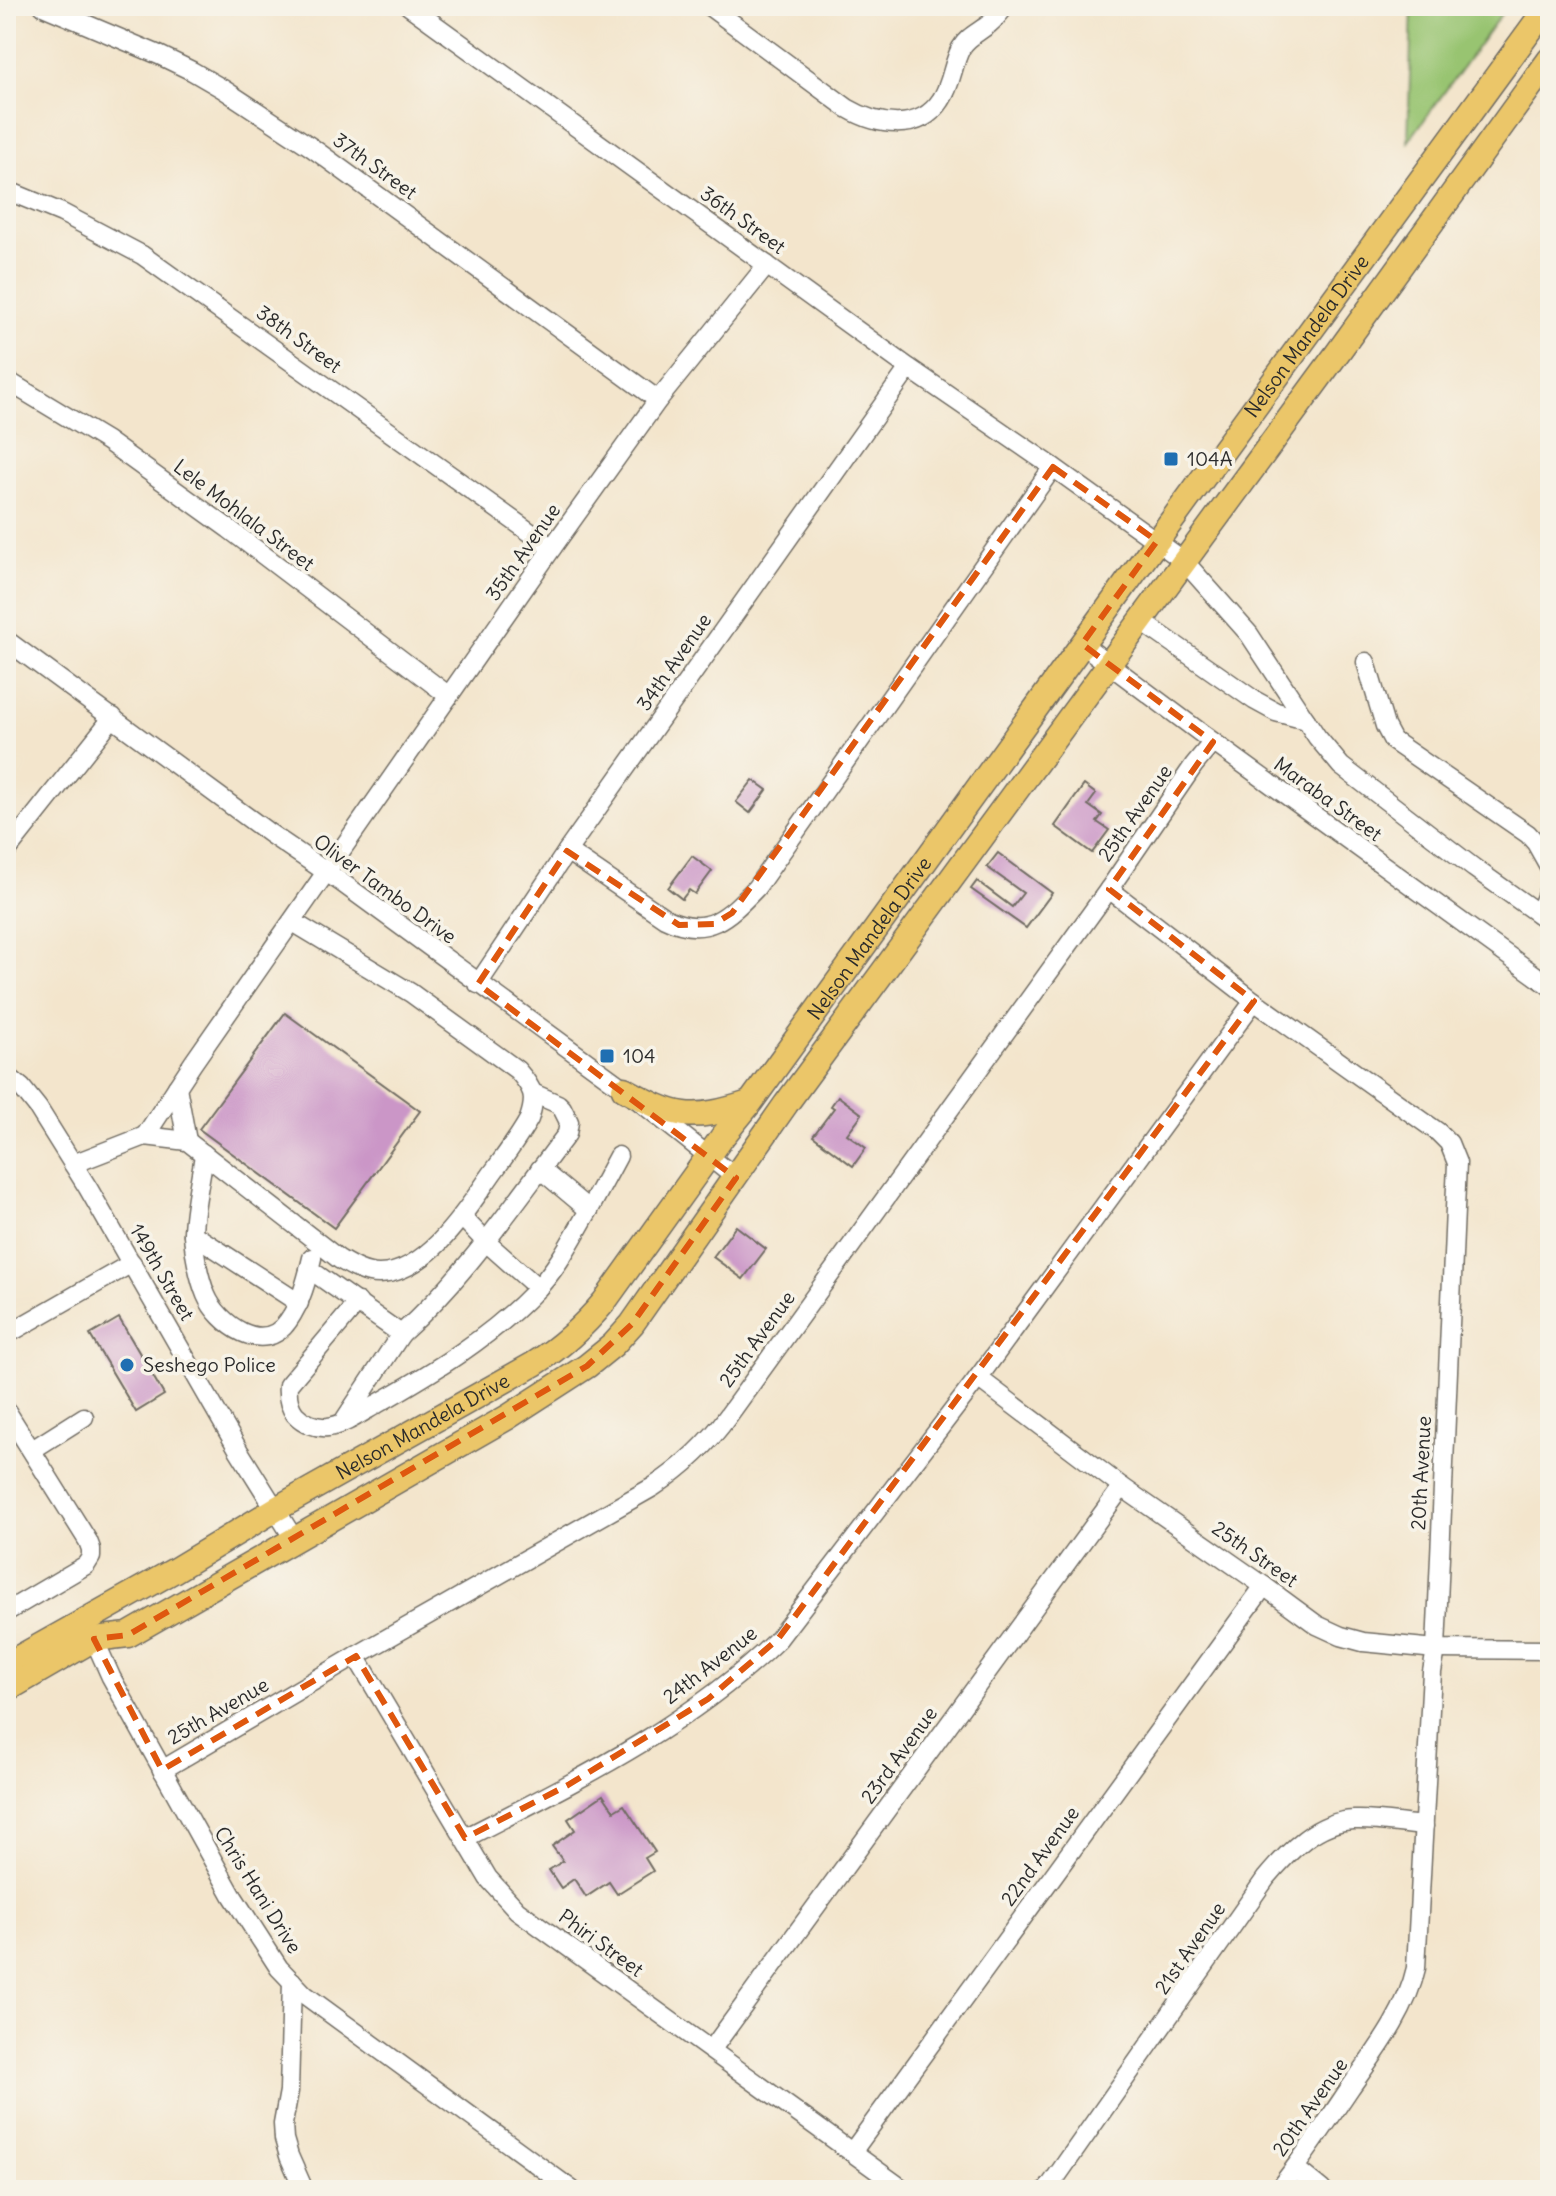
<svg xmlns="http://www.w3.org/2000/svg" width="1556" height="2196" viewBox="0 0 1556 2196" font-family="Delius,sans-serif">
<rect width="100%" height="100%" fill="#f7f3e8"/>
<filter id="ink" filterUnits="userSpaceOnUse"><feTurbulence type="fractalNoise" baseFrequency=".0125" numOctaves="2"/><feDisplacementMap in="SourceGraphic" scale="16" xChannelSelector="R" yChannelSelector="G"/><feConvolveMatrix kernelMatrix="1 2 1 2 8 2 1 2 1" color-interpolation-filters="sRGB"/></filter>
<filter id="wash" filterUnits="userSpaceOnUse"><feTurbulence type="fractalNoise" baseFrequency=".006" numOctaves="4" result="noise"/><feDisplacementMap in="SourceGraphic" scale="32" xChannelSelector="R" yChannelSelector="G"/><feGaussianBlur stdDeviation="1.8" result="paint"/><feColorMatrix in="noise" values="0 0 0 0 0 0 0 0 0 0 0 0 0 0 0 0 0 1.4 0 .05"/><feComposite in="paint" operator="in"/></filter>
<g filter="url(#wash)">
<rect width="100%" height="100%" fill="#f3e5cc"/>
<polygon fill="#98c471" stroke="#62784e" stroke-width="2" points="1412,6 1507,6 1408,142"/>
<g id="blocks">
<g fill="#cb96c7">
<polygon points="753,780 767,790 750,813 736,802"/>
<polygon points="1084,785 1096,794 1088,805 1102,815 1097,822 1109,830 1092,853 1055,826"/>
<polygon points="998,853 1052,893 1026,928 971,889 977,881 1012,907 1023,893 987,867"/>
<polygon points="692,856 712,871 695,894 689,890 682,899 668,888"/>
<polygon points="285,1013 420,1111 334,1228 199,1129"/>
<polygon points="838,1096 862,1114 847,1134 866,1148 853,1166 813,1136 834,1108 831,1106"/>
<polygon points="736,1226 766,1249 743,1279 713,1257"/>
<polygon points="119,1318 164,1395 136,1412 90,1335"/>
<polygon points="603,1795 614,1811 624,1805 655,1852 645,1858 653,1871 617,1894 609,1882 586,1897 574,1879 561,1888 549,1870 563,1861 552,1846 575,1830 568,1819"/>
</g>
</g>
</g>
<g filter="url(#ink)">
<use href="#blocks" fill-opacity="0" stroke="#716c63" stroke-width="2"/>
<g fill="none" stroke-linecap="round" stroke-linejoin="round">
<g stroke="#716c63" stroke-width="21">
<g id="minor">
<polyline points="43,6 159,55 192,71 223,89 311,147 658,400"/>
<polyline points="409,6 909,368 1053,467 1184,561 1249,634 1317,737 1341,766 1474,868 1550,922"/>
<path d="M709,6L847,108C876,125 919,134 941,100C952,84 952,65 961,48C967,37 979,32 989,24C995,19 1000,13 1005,6"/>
<polyline points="6,190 62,213 142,255 552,548"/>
<polyline points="6,380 107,441 229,529 449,696"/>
<polyline points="1141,621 1254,700 1276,712 1306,720"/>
<polyline points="6,640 269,833 341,882 624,1089 736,1178"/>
<polyline points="1082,644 1213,742 1550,986"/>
<polyline points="1366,662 1385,726 1393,741 1528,834 1536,843 1550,868"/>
<path d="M567,851L665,918C707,939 728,917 756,888L1053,467"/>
<polyline points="6,852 113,717"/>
<path d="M1109,889L1254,1001L1438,1132L1449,1143L1457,1163L1436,1649L1432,1672L1416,1968C1406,2013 1376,2051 1350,2088C1327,2122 1304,2157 1278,2190"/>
<polyline points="1539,914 1550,886"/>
<polyline points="478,984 567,851 909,368"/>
<polyline points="6,1075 22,1088 38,1108 88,1188 239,1451 294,1539"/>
<polyline points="177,1087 187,1141"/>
<polyline points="145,1136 193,1063 552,548 658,400 767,265"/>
<path d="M204,1154C201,1178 193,1210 193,1234C194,1253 199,1278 206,1295C218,1324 264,1357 288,1321C301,1303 307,1279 312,1258"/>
<path d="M73,1164L145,1136L187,1141L339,1259C351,1266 364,1274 379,1274C427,1273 466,1211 491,1175C504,1157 518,1139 529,1119C537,1096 533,1088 517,1070L411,993L293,922"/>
<polyline points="589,1210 618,1156"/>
<polyline points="462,1217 486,1242 538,1288"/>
<polyline points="193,1234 299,1303"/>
<path d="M309,1269L401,1334C466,1276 514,1203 567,1134L569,1122L562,1108L558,1104L533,1093"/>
<path d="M358,1302L288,1385C287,1396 288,1405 295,1414C303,1423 316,1428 328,1427C345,1425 362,1412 377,1404C433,1372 490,1338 535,1291C558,1268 573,1237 589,1210L540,1169"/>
<polyline points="6,1335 132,1263"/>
<polyline points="978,1378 1122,1487 1264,1586 1317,1625 1341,1636 1363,1642 1436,1649 1550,1650"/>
<polyline points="6,1410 88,1541 91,1549 91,1557 86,1565 6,1612"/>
<polyline points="345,1419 401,1334"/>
<polyline points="32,1450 84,1417"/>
<polyline points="87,1630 94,1639 111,1677 232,1895 279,1968 305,1995 572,2190"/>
<polyline points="356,1656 488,1878 517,1910 904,2190"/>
<path d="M162,1770L356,1656L653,1487C683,1467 707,1446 728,1416L1109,889L1194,765L1213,742"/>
<path d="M465,1838C574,1782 690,1726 778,1639L978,1378L1254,1001"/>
<polyline points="292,1981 289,2091 283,2124 284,2139 289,2156 304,2190"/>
<polyline points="712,2049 1122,1487"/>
<polyline points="852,2152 1264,1586"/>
<polyline points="1295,2168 1322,2190"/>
<path d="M1047,2190L1266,1878C1288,1852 1317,1821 1354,1820C1377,1819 1401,1824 1424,1826"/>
</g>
</g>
<g stroke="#716c63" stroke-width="27">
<g id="major">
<path d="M624,1089C676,1118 691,1122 749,1103"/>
<path id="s1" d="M6,1665L175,1570L276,1509L534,1364C561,1347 583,1327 604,1302L723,1136L750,1103L1157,541L1548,6"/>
<polyline points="6,1690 94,1639 128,1635 508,1417 587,1366 613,1345 632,1324 786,1104 1336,355 1550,59"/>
</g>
</g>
<use href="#minor" stroke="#fff" stroke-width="18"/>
<use href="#major" stroke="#ebc669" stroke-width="24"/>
</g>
</g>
<path fill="none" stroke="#df570e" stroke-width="6" stroke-dasharray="16 10" stroke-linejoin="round" d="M1053,467L1157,541L1082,644L1213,742L1109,889L1254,1001L778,1639L708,1699L568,1785L465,1838L356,1656L162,1770L94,1639L128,1635L587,1366L632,1324L736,1178L478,984L567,851L679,925L714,924L732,913Z"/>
<g fill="#1f6fb2" stroke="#f7f3e8" stroke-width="3">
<rect x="1163" y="451" width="16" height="16" rx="4"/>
<rect x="599" y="1048" width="16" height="16" rx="4"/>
<circle cx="127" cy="1365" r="8"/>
</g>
<g text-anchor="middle" stroke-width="7" stroke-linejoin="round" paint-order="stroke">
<g font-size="20" fill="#2b2b2b" stroke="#f7f3e8">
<text transform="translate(375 166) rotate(36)" y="7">37th Street</text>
<text transform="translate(743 220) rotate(36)" y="7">36th Street</text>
<text dy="7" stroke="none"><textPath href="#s1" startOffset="1896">Nelson Mandela Drive</textPath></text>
<text transform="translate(299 339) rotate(36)" y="7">38th Street</text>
<text transform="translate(244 515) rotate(37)" y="7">Lele Mohlala Street</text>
<text transform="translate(523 552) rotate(-55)" y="7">35th Avenue</text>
<text transform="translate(674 662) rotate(-55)" y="7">34th Avenue</text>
<text transform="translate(1328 799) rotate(36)" y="7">Maraba Street</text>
<text transform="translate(1135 813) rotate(-55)" y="7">25th Avenue</text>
<text transform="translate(385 889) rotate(36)" y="7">Oliver Tambo Drive</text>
<text dy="7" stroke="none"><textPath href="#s1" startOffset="1152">Nelson Mandela Drive</textPath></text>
<text transform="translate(162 1272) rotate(60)" y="7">149th Street</text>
<text transform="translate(757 1339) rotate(-54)" y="7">25th Avenue</text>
<text dy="7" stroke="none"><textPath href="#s1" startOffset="480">Nelson Mandela Drive</textPath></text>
<text transform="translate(1421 1473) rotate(-87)" y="7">20th Avenue</text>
<text transform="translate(1255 1554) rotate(35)" y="7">25th Street</text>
<text transform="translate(710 1665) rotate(-38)" y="7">24th Avenue</text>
<text transform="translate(218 1711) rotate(-30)" y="7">25th Avenue</text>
<text transform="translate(899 1755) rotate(-54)" y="7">23rd Avenue</text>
<text transform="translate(1040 1856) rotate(-54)" y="7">22nd Avenue</text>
<text transform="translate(258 1890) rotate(58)" y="7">Chris Hani Drive</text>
<text transform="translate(601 1943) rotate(36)" y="7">Phiri Street</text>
<text transform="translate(1190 1948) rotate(-55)" y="7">21st Avenue</text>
<text transform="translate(1310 2107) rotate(-55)" y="7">20th Avenue</text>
</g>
<g font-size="20" fill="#2b2b2b" stroke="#f7f3e8" text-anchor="start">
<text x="1187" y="466">104A</text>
<text x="623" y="1063">104</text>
<text x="143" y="1372">Seshego Police</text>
</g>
</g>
<rect width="1556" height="2196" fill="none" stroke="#f7f3e8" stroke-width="32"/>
</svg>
